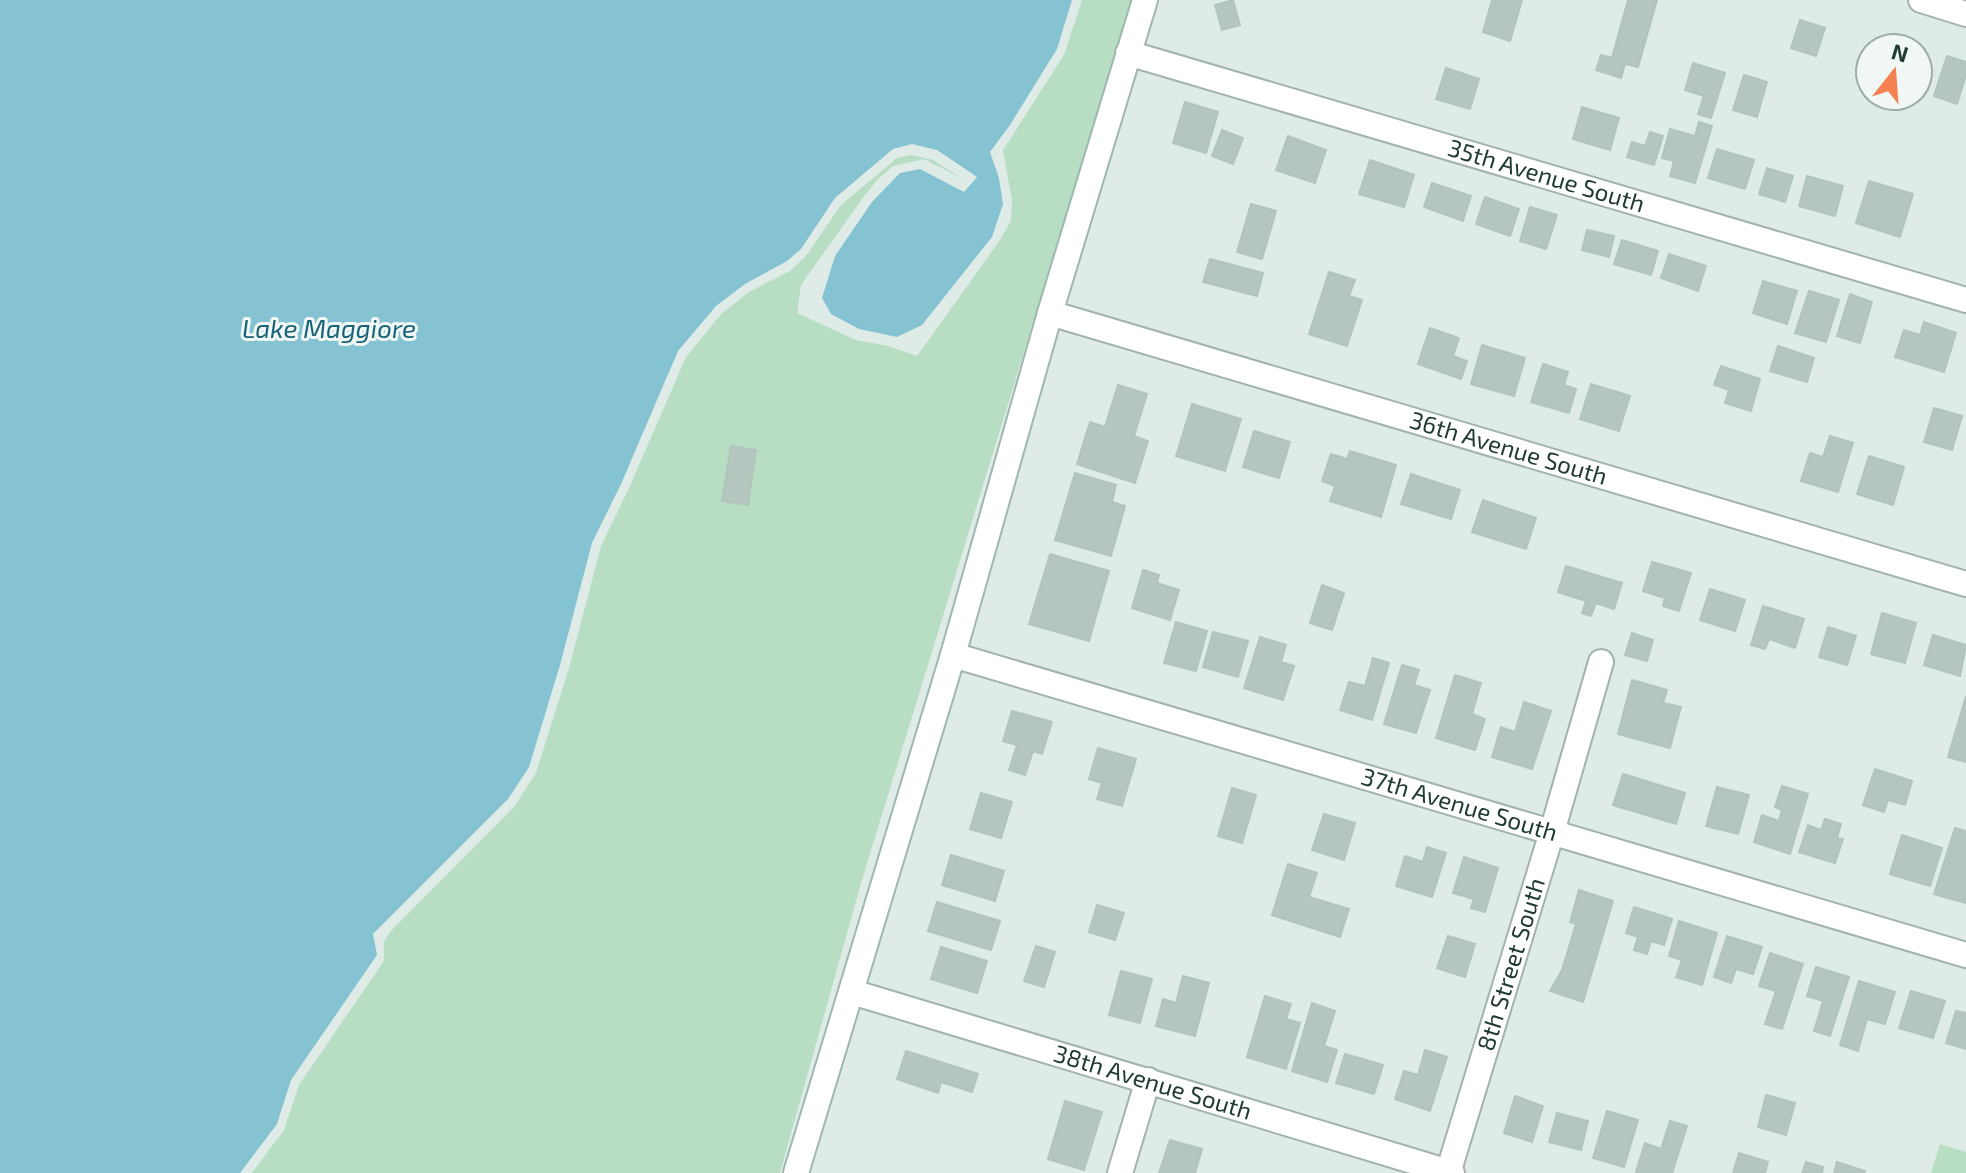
<svg xmlns="http://www.w3.org/2000/svg" width="1966" height="1173" viewBox="0 0 1966 1173" font-family="'Exo 2',sans-serif">
<rect width="100%" height="100%" fill="#dfebe6"/>
<g fill="#b7ddc3">
<polygon points="1082,0 1132,0 861,883 780,1173 252,1173 284,1130 299,1085 384,961 384,942 391,931 514,807 536,773 569,668 601,546 629,488 686,357 722,313 749,292 790,271 806,256 841,205 897,158 911,155 933,160 963,179 924,159 893,166 878,179 864,196 801,285 797,313 856,340 888,346 917,356 998,243 1011,221 1012,201 1003,150 1064,55"/>
<polygon points="1940,1144 1966,1152 1966,1173 1931,1173"/>
</g>
<polygon fill="#85c3d2" points="0,0 1072,0 1057,49 1010,125 990,152 999,178 1003,204 992,237 922,325 897,337 859,329 831,314 822,298 835,256 872,202 900,173 920,169 964,192 977,177 937,150 912,144 893,149 835,198 801,249 787,261 745,284 716,306 678,351 621,484 592,543 560,665 529,767 508,799 373,934 377,955 291,1080 277,1124 240,1173 0,1173"/>
<g fill="#b5c6bf" stroke="#b2c5bd" stroke-width="2">
<polygon points="1233,0 1240,25 1222,30 1215,5"/>
<polygon points="1492,0 1522,0 1510,41 1483,32"/>
<polygon points="1628,0 1657,0 1638,67 1625,64 1621,78 1596,70 1601,55 1612,58"/>
<polygon points="1800,20 1825,28 1816,56 1791,48"/>
<polygon points="1897,40 1925,49 1918,70 1918,48 1895,48"/>
<polygon points="1947,56 1966,62 1966,75 1957,104 1934,96"/>
<polygon points="1693,63 1725,73 1711,118 1698,114 1704,96 1685,90"/>
<polygon points="1446,68 1479,79 1470,109 1436,99"/>
<polygon points="1744,75 1767,82 1757,117 1733,110"/>
<polygon points="1888,96 1909,96 1907,103"/>
<polygon points="1185,102 1218,112 1206,153 1173,143"/>
<polygon points="1582,107 1619,118 1610,150 1573,139"/>
<polygon points="1699,122 1712,126 1695,183 1670,176 1674,161 1662,158 1670,129 1695,136"/>
<polygon points="1222,130 1243,138 1233,164 1212,156"/>
<polygon points="1650,132 1663,136 1654,165 1627,157 1632,142 1645,146"/>
<polygon points="1288,136 1326,150 1315,183 1276,170"/>
<polygon points="1717,149 1754,160 1745,189 1708,178"/>
<polygon points="1370,160 1414,175 1404,207 1359,194"/>
<polygon points="1767,168 1793,176 1785,202 1759,194"/>
<polygon points="1807,176 1843,186 1835,216 1799,206"/>
<polygon points="1869,181 1913,194 1900,237 1856,223"/>
<polygon points="1432,183 1471,196 1463,221 1424,207"/>
<polygon points="1485,197 1519,209 1510,236 1476,224"/>
<polygon points="1251,204 1276,211 1262,259 1237,252"/>
<polygon points="1530,207 1557,215 1546,249 1520,241"/>
<polygon points="1587,230 1614,236 1609,257 1582,250"/>
<polygon points="1622,240 1658,251 1651,275 1614,264"/>
<polygon points="1669,254 1706,266 1698,291 1661,278"/>
<polygon points="1210,259 1263,273 1257,296 1203,282"/>
<polygon points="1329,272 1355,280 1349,296 1362,300 1347,346 1309,334"/>
<polygon points="1763,281 1797,291 1787,324 1753,313"/>
<polygon points="1809,291 1839,300 1826,342 1795,333"/>
<polygon points="1850,294 1872,302 1860,343 1837,336"/>
<polygon points="1924,322 1956,333 1944,372 1895,357 1904,330 1920,335"/>
<polygon points="1430,328 1459,338 1453,356 1467,361 1461,379 1418,364"/>
<polygon points="1482,345 1525,358 1514,396 1471,384"/>
<polygon points="1778,346 1814,358 1807,382 1770,371"/>
<polygon points="1543,364 1568,372 1564,385 1576,389 1569,413 1531,402"/>
<polygon points="1721,366 1760,379 1751,411 1725,403 1729,390 1714,385"/>
<polygon points="1591,384 1630,396 1619,431 1580,419"/>
<polygon points="1118,385 1147,394 1134,436 1148,441 1135,483 1077,464 1090,422 1105,427"/>
<polygon points="1192,404 1241,419 1225,471 1176,456"/>
<polygon points="1934,408 1962,416 1952,450 1924,442"/>
<polygon points="1254,431 1290,442 1279,478 1243,467"/>
<polygon points="1830,436 1853,443 1838,492 1801,481 1810,453 1823,457"/>
<polygon points="731,446 756,450 748,505 722,501"/>
<polygon points="1350,451 1396,465 1381,517 1330,501 1335,486 1322,481 1331,454 1347,459"/>
<polygon points="1869,456 1904,467 1893,505 1857,494"/>
<polygon points="1075,473 1116,485 1112,502 1125,506 1111,556 1055,540"/>
<polygon points="1411,474 1460,490 1451,519 1401,504"/>
<polygon points="1483,500 1536,518 1526,549 1472,532"/>
<polygon points="1050,554 1109,571 1089,641 1029,624"/>
<polygon points="1652,562 1691,573 1679,611 1663,606 1665,598 1643,591"/>
<polygon points="1566,566 1622,583 1614,609 1596,603 1591,616 1582,613 1586,601 1558,592"/>
<polygon points="1143,570 1159,575 1157,583 1179,590 1170,620 1132,608"/>
<polygon points="1322,585 1344,593 1332,630 1310,623"/>
<polygon points="1710,589 1745,600 1735,631 1700,620"/>
<polygon points="1763,606 1804,619 1795,648 1769,639 1765,649 1751,645"/>
<polygon points="1882,613 1916,623 1905,663 1871,654"/>
<polygon points="1176,622 1207,631 1196,671 1164,663"/>
<polygon points="1828,627 1856,636 1847,665 1819,657"/>
<polygon points="1213,632 1248,641 1238,677 1203,667"/>
<polygon points="1632,633 1653,640 1647,661 1625,655"/>
<polygon points="1933,635 1966,645 1960,676 1924,665"/>
<polygon points="1260,637 1286,645 1281,662 1294,666 1283,700 1244,688"/>
<polygon points="1373,658 1389,663 1372,720 1340,710 1349,682 1365,686"/>
<polygon points="1402,665 1419,670 1414,685 1430,690 1416,733 1384,724"/>
<polygon points="1455,675 1481,683 1472,714 1485,719 1475,750 1436,738"/>
<polygon points="1632,680 1667,690 1663,703 1681,707 1670,748 1618,734"/>
<polygon points="1966,696 1966,762 1948,757"/>
<polygon points="1524,702 1551,711 1532,769 1492,757 1501,727 1515,732"/>
<polygon points="1012,711 1052,722 1042,754 1033,751 1025,775 1009,770 1017,745 1003,741"/>
<polygon points="1098,748 1136,759 1122,806 1097,799 1102,783 1089,779"/>
<polygon points="1875,769 1912,781 1905,805 1888,800 1884,812 1863,805"/>
<polygon points="1623,774 1685,793 1676,824 1613,805"/>
<polygon points="1782,786 1808,794 1790,854 1754,842 1762,815 1779,821 1782,810 1775,807"/>
<polygon points="1717,787 1749,795 1738,834 1706,826"/>
<polygon points="1232,788 1256,795 1242,843 1218,836"/>
<polygon points="981,793 1012,802 1001,838 970,829"/>
<polygon points="1324,814 1355,823 1344,860 1312,850"/>
<polygon points="1825,819 1841,824 1837,838 1843,839 1835,863 1799,852 1808,825 1821,830"/>
<polygon points="1955,828 1966,831 1965,903 1934,894"/>
<polygon points="1902,835 1942,848 1930,886 1890,874"/>
<polygon points="1427,847 1446,853 1432,897 1396,886 1405,856 1423,862"/>
<polygon points="951,855 1004,871 995,901 942,885"/>
<polygon points="1464,857 1498,868 1485,912 1471,908 1474,899 1453,893"/>
<polygon points="1288,864 1317,873 1309,897 1349,909 1340,937 1272,915"/>
<polygon points="1579,890 1613,901 1583,1002 1550,991 1562,970 1576,924 1570,922"/>
<polygon points="937,902 1000,921 991,950 928,931"/>
<polygon points="1097,905 1124,913 1115,940 1089,932"/>
<polygon points="1634,907 1672,919 1664,945 1651,941 1647,954 1634,950 1638,937 1626,933"/>
<polygon points="1679,921 1717,933 1702,985 1676,977 1682,960 1669,956"/>
<polygon points="1448,936 1475,944 1465,977 1437,968"/>
<polygon points="1727,936 1762,947 1753,974 1736,969 1731,983 1714,977"/>
<polygon points="1036,946 1055,952 1044,987 1024,981"/>
<polygon points="941,947 987,961 977,993 931,979"/>
<polygon points="1770,953 1803,964 1782,1029 1765,1024 1776,991 1759,986"/>
<polygon points="1816,967 1849,977 1830,1036 1814,1031 1823,1001 1807,996"/>
<polygon points="1121,971 1152,979 1140,1023 1109,1015"/>
<polygon points="1183,976 1209,983 1195,1036 1156,1026 1163,999 1176,1003"/>
<polygon points="1859,981 1895,992 1885,1024 1867,1019 1858,1051 1840,1045"/>
<polygon points="1911,991 1945,1001 1933,1038 1899,1028"/>
<polygon points="1265,996 1291,1004 1286,1019 1300,1023 1286,1069 1247,1057"/>
<polygon points="1312,1003 1335,1011 1324,1046 1337,1050 1327,1082 1292,1071"/>
<polygon points="1956,1011 1966,1013 1966,1049 1946,1043"/>
<polygon points="1425,1050 1447,1057 1430,1111 1395,1099 1404,1071 1418,1075"/>
<polygon points="906,1051 978,1074 972,1092 941,1082 938,1093 897,1079"/>
<polygon points="1345,1054 1383,1065 1374,1094 1336,1083"/>
<polygon points="1766,1095 1795,1103 1786,1135 1758,1127"/>
<polygon points="1515,1096 1543,1106 1532,1142 1504,1133"/>
<polygon points="1065,1101 1102,1112 1084,1170 1048,1159"/>
<polygon points="1607,1111 1638,1120 1624,1167 1593,1158"/>
<polygon points="1557,1113 1588,1121 1581,1150 1549,1142"/>
<polygon points="1670,1121 1687,1126 1672,1173 1636,1172 1645,1143 1661,1149"/>
<polygon points="1170,1140 1202,1149 1195,1173 1159,1173"/>
<polygon points="1739,1153 1768,1162 1765,1173 1733,1173"/>
<polygon points="1806,1162 1823,1167 1822,1173 1802,1173"/>
<polygon points="1837,1162 1865,1171 1864,1173 1834,1173"/>
</g>
<g fill="none" stroke-linecap="round" stroke-linejoin="round">
<g stroke="#a2b3ad" stroke-width="28">
<g id="street">
<polyline points="1921,0 1966,14"/>
<path id="s1" d="M1128,53L1966,300"/>
<path id="s2" d="M1050,313L1966,584"/>
<path id="s3" d="M953,655L1966,955"/>
<path id="s4" d="M852,992L1452,1173"/>
<polyline points="1120,1173 1148,1080"/>
<path id="s5" d="M1448,1173L1552,832L1601,662"/>
</g>
</g>
<g stroke="#9eb7af" stroke-width="28">
<polyline id="secondary" points="796,1173 953,655 1050,313 1145,0"/>
</g>
<use href="#street" stroke="#fff" stroke-width="24"/>
<use href="#secondary" stroke="#fff" stroke-width="24"/>
</g>
<g text-anchor="middle" stroke-width="6" stroke-linejoin="round" paint-order="stroke">
<g font-size="24" fill="#203b35" stroke="#f0f7f4">
<text dy="8" stroke="none"><textPath href="#s1" startOffset="436">35th Avenue South</textPath></text>
<text dy="8" stroke="none"><textPath href="#s2" startOffset="478">36th Avenue South</textPath></text>
<text dy="8" stroke="none"><textPath href="#s3" startOffset="528">37th Avenue South</textPath></text>
<text dy="8" stroke="none"><textPath href="#s5" startOffset="218">8th Street South</textPath></text>
<text dy="8" stroke="none"><textPath href="#s4" startOffset="314">38th Avenue South</textPath></text>
</g>
<g font-size="26" font-style="italic" fill="#196478" stroke="#f0f7f4">
<text x="329" y="338">Lake Maggiore</text>
</g>
</g>
<g transform="translate(1894 72) rotate(17)"><circle r="38" fill="#f0f7f4" stroke="#9daca8" stroke-width="2"/>
<path d="M0-6L14 30L0 20L-14 30Z" fill="#f58153"/>
<text y="-12" font-size="22" font-weight="bold" text-anchor="middle" fill="#203b35">N</text>
</g>
</svg>
